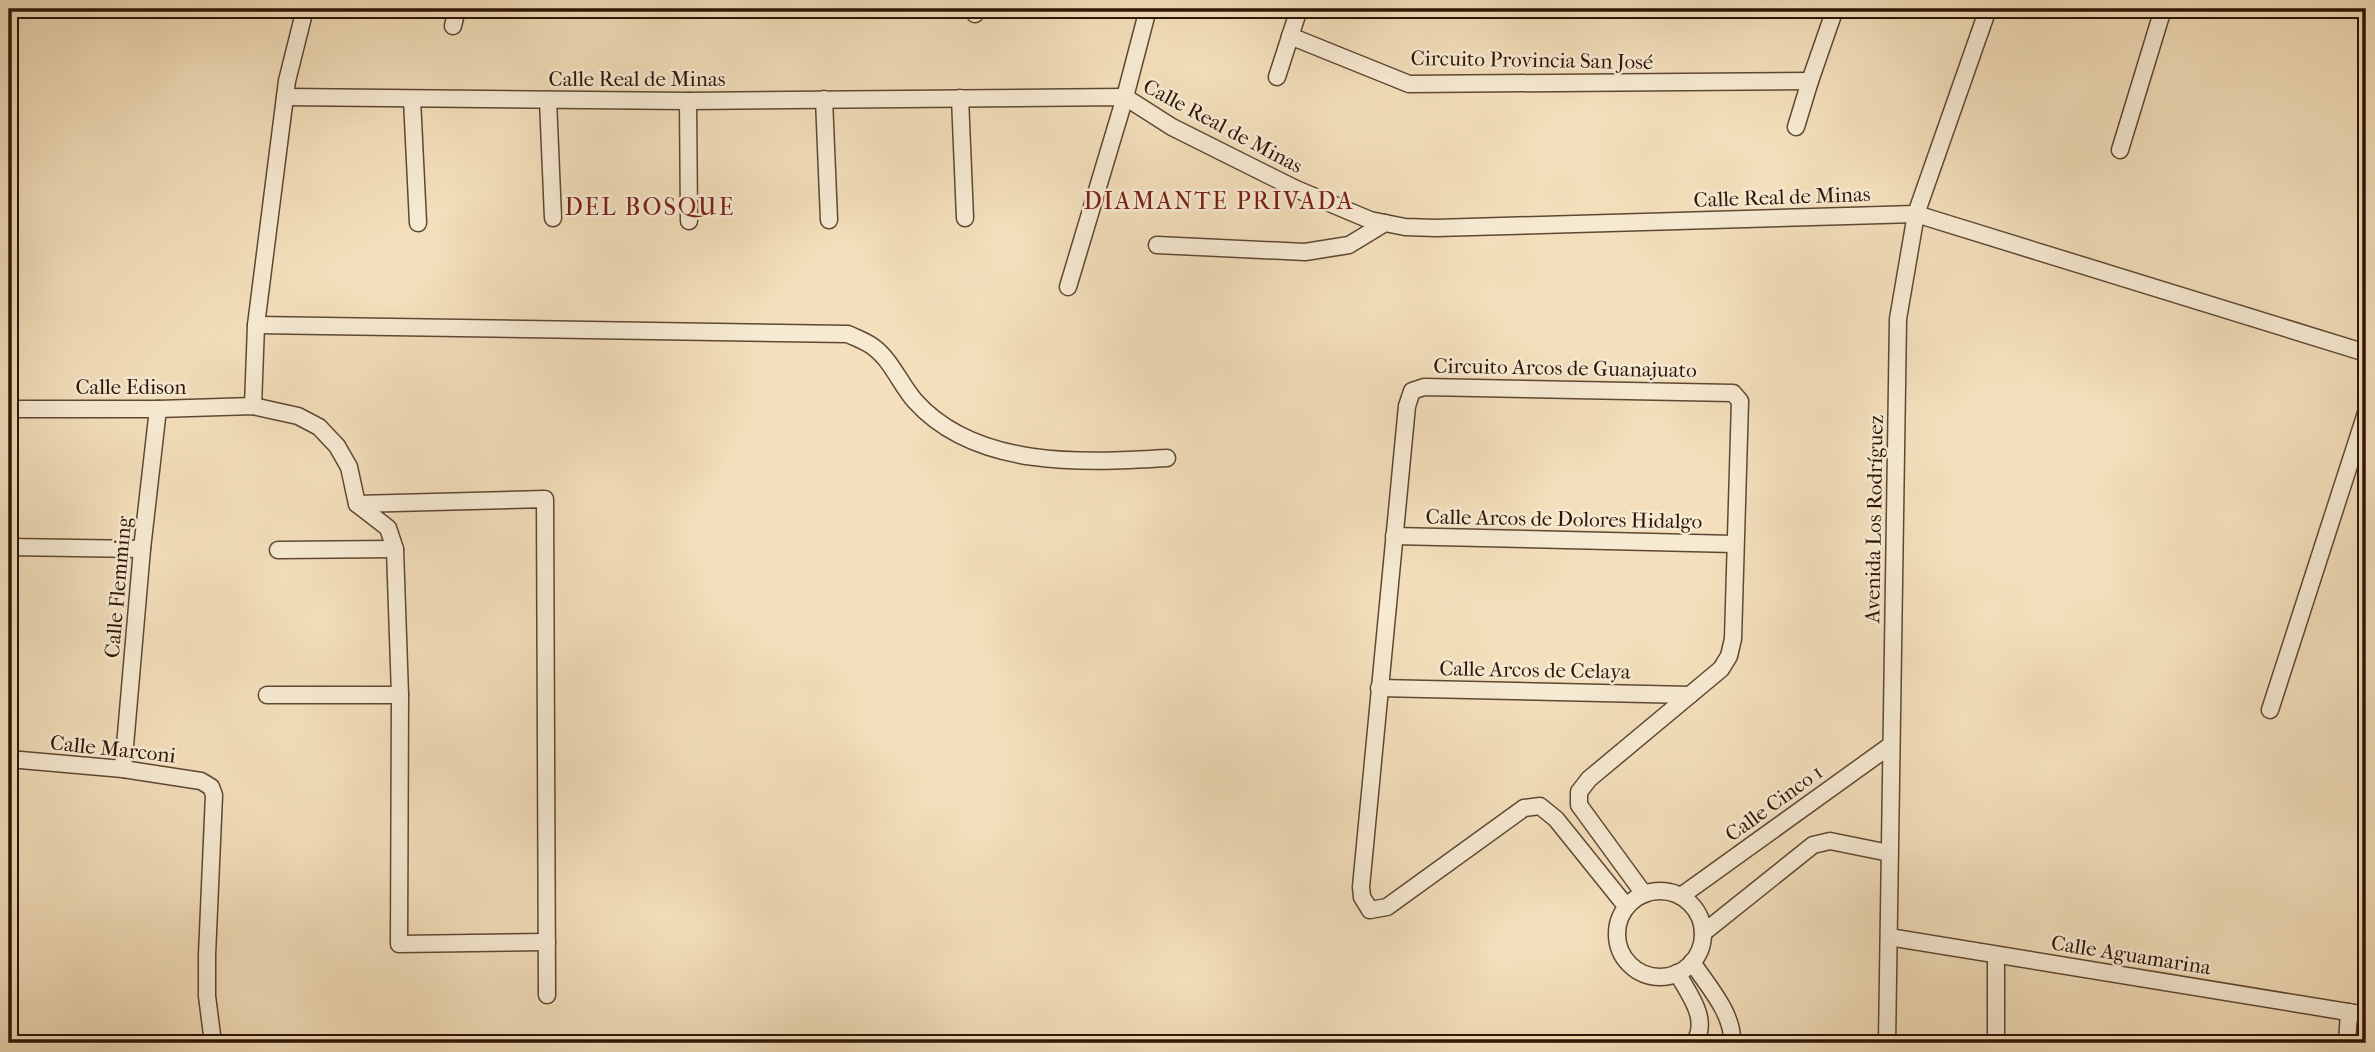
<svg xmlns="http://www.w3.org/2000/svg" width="2375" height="1052" viewBox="0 0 2375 1052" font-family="'IM FELL French Canon',serif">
<rect width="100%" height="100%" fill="#f3dfbb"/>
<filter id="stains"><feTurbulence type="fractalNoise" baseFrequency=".00286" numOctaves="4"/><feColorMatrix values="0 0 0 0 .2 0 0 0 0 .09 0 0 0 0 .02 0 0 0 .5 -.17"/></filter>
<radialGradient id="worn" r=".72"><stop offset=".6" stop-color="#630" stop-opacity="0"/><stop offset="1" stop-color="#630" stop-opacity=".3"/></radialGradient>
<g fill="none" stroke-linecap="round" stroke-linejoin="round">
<g stroke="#5e4833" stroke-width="19">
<g id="minor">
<polyline points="975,14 977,9"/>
<polyline points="453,26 457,9"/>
<polyline points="1290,36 1409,84 1810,81"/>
<polyline points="1277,77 1299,9"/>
<polyline points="285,97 688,101 1125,97 1172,127 1296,189 1370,220 1405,227 1436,228 1916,214 2366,353"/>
<polyline points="960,98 965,218"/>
<polyline points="412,99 418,223"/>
<polyline points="824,99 829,220"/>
<polyline points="548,100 553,218"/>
<polyline points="688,101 689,221"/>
<polyline points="1796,127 1810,81 1835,9"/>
<polyline points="2120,150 2163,9"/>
<polyline points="1157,245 1305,252 1349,245 1385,223"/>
<polyline points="1068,287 1125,97 1148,9"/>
<path d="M256,325L848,334C856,338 865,341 872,346C891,359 900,384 915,401C976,469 1084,463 1167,458"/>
<polyline points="253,406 256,325 287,81 305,9"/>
<polyline points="9,409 158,409 253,406 298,416 319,427 337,446 349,467 357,504 388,528 395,549 400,695 399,944 547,942"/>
<polyline points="357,504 545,499 547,995"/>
<polyline points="1394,536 1734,544"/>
<polyline points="9,547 142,549"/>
<polyline points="278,550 395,549"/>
<polyline points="1379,688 1690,695"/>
<polyline points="267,695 400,695"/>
<polyline points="2270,710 2366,413"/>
<polyline points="9,759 123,769 201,781 211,787 214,795 207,955 207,996 213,1043"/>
<polyline points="123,769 142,549 158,409"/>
<circle cx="1660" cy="934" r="43"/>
<polyline points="1681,896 1891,745"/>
<polyline points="1626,906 1556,819 1540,806 1524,808 1387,907 1370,910 1362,897 1361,887 1407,406 1412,391 1424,387 1733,393 1740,401 1733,639 1729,656 1721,669 1589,779 1579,792 1579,805 1644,894"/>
<polyline points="1703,933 1813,845 1830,841 1889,853"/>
<polyline points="1889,937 2366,1015"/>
<polyline points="1996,955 1996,1043"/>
<path d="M1692,962C1707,985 1734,1014 1732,1043"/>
<path d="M1677,973C1689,994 1710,1020 1694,1043"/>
<polyline points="1887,1043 1898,319 1916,214 1988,9"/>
<polyline points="2347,1043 2349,1012"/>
</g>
</g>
<use href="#minor" stroke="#f7ead3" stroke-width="16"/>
</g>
<g text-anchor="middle" stroke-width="5" stroke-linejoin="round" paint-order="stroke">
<g font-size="21" fill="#2d1506" stroke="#f7ead3">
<text transform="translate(1532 60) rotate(1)" y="7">Circuito Provincia San José</text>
<text x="637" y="86">Calle Real de Minas</text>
<text transform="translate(1223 126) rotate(28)" y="7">Calle Real de Minas</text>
<text transform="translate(1782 197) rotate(-2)" y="7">Calle Real de Minas</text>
<text transform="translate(1565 368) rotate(1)" y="7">Circuito Arcos de Guanajuato</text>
<text x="131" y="394">Calle Edison</text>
<text transform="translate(1564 519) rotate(1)" y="7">Calle Arcos de Dolores Hidalgo</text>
<text transform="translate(1874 519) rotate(-89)" y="7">Avenida Los Rodríguez</text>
<text transform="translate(118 587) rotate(-85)" y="7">Calle Flemming</text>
<text transform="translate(1535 670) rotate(1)" y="7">Calle Arcos de Celaya</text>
<text transform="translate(113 749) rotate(6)" y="7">Calle Marconi</text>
<text transform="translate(1774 803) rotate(-36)" y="7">Calle Cinco 1</text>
<text transform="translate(2131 955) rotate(9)" y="7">Calle Aguamarina</text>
</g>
<g font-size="24" letter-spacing="2" fill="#7a1f14" stroke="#f7ead3">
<text x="1219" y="209">DIAMANTE PRIVADA</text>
<text x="650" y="215">DEL BOSQUE</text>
</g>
</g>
<rect width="2375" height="1052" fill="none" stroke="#f3dfbb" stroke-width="35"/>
<rect x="10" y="10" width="2354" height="1031" fill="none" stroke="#2d1506" stroke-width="3.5"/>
<rect x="18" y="18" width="2340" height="1017" fill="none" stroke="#2d1506" stroke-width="2"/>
<rect width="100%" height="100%" filter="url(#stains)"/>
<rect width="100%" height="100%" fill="url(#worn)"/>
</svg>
